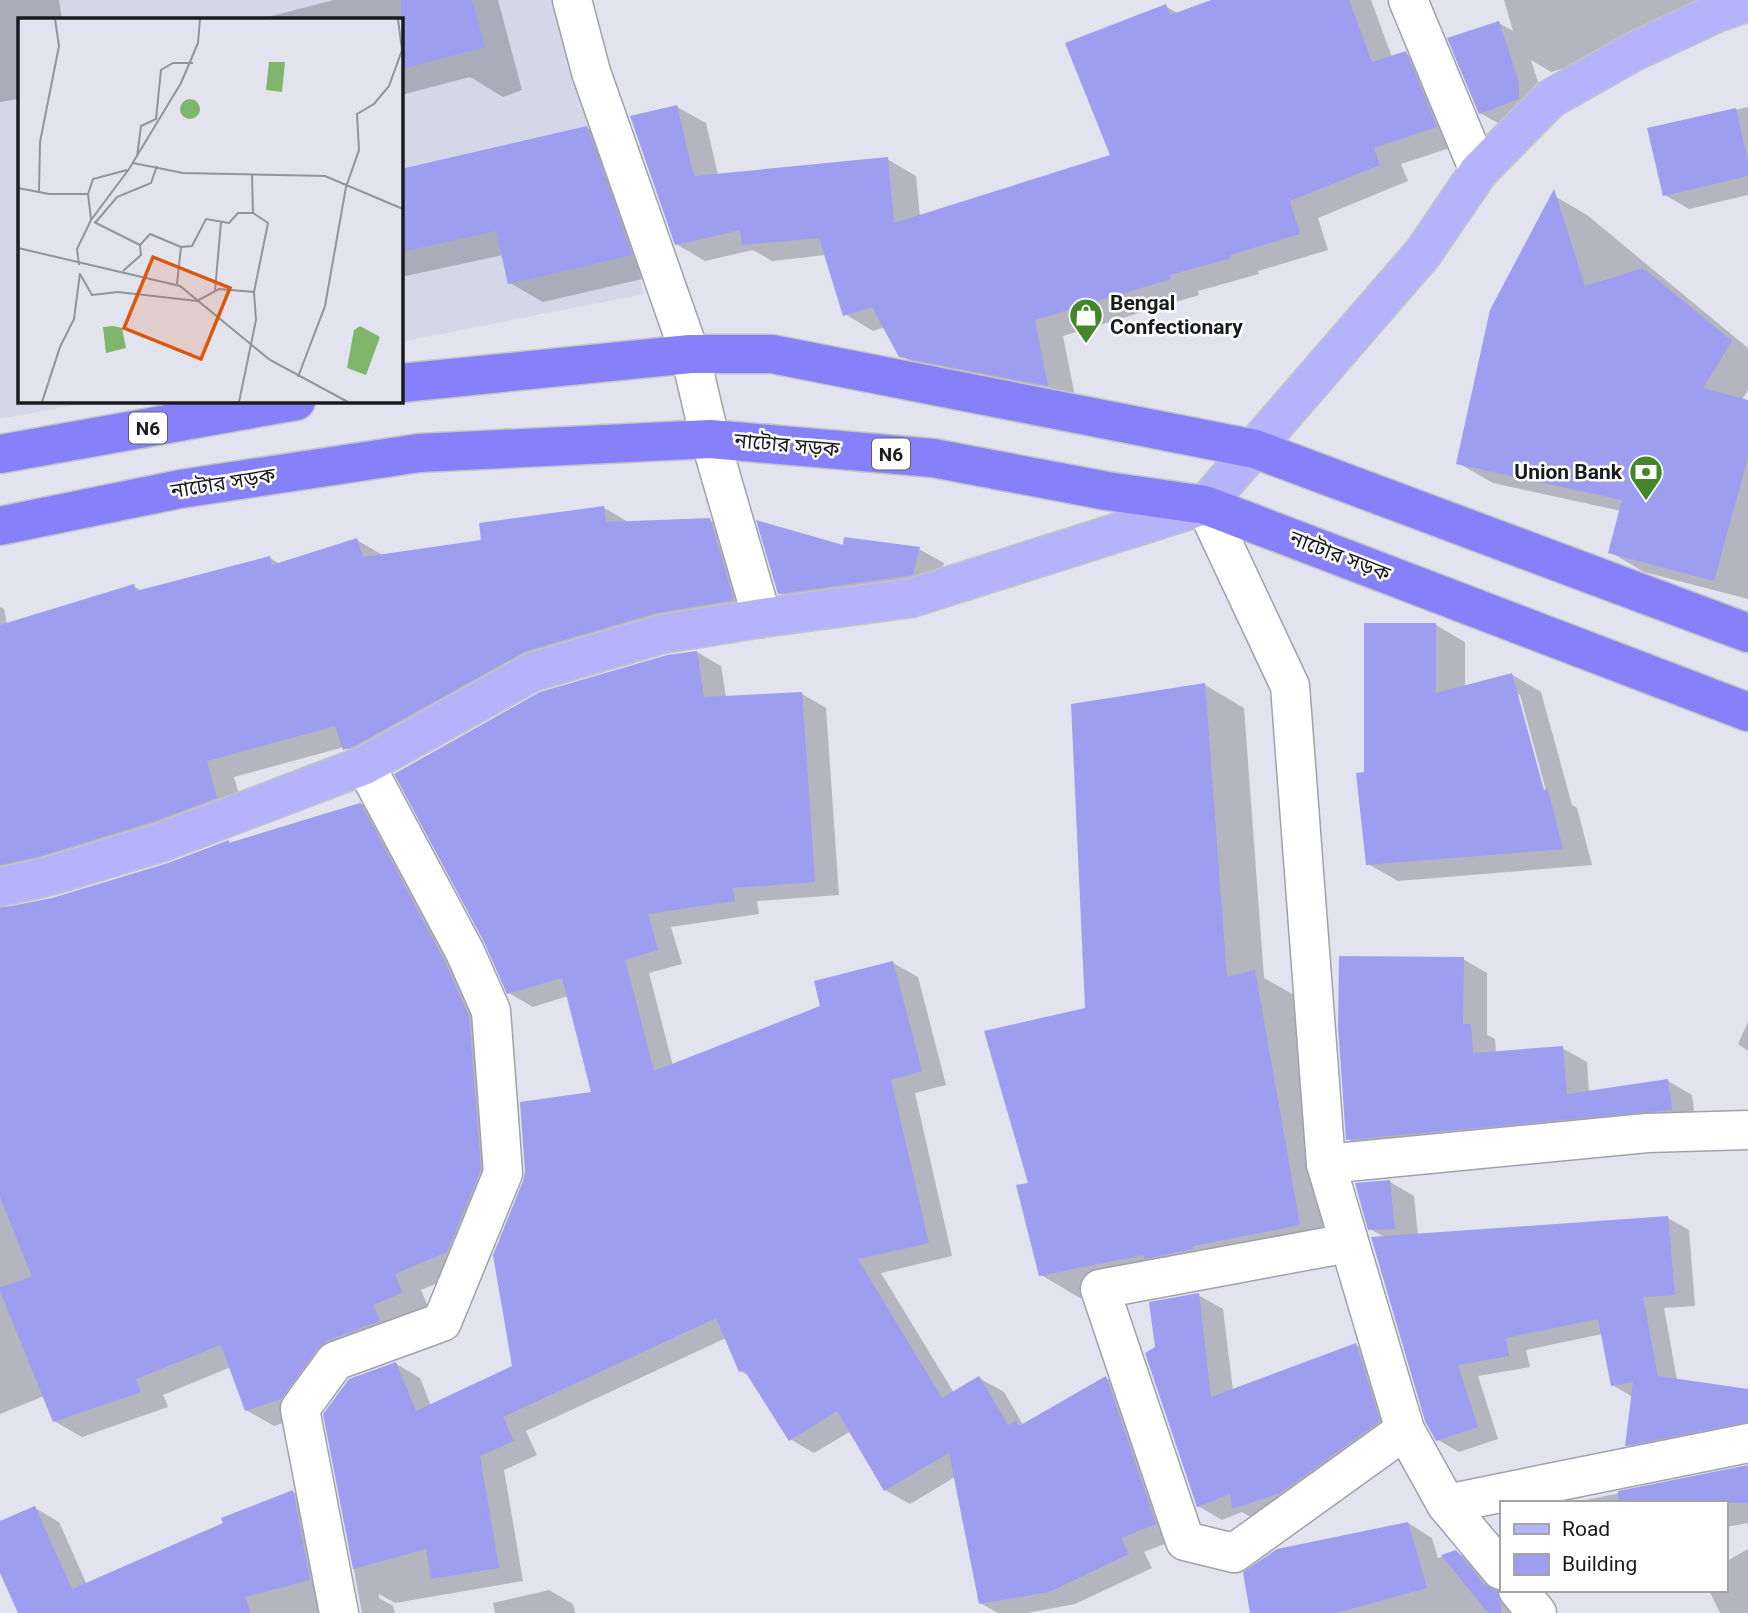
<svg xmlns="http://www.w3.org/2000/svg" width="1748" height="1613" viewBox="0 0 1748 1613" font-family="Roboto,'Noto Sans Bengali',sans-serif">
<rect width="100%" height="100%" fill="#e2e3ee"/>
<polygon fill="#d5d7e9" points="0,0 565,0 644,294 401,342 401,19 19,19 19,401 96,401 0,419"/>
<g fill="#0003" fill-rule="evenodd">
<polygon points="0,0 59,0 62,19 19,19 19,99 0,102"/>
<polygon points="334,0 498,0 522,90 503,97 470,77 401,95 401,19 260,19"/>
<polygon points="1216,0 1371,0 1392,57 1405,53 1434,70 1465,143 1401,164 1408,181 1318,218 1328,250 1258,271 1259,274 1198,291 1199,295 1063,336 1076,401 929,372 900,355 885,327 873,331 845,314 826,255 772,261 753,250 705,261 676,244 677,107 706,123 718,175 887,159 916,176 920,217 1112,156 1165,6 1179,14"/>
<polygon points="1504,0 1748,0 1701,29 1551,72 1531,60 1547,109 1505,127 1480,113 1499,23 1513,31"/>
<polygon points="1748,107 1748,195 1689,209 1665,195 1650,130"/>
<polygon points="587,128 620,147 664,274 543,302 510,283 503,255 401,277 401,170"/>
<polygon points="1553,195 1587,215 1748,348 1748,390 1742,400 1748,402 1748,599 1644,572 1610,552 1621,511 1493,483 1458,463"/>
<polygon points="604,508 630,523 710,520 738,536 761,616 554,666 372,765 344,747 234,777 244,813 6,897 6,908 53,900 169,865 228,842 232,844 362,804 387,818 497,1033 475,1267 421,1290 429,1309 356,1356 309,1414 274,1426 246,1410 231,1367 163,1395 168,1407 82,1437 54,1421 44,1396 0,1414 0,607 4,609 7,625 133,586 142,591 270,558 280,564 357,540 384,556 483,542"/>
<polygon points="844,547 919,549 944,563 937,588 804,607 779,593"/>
<path d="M1436,625L1465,642V687L1511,674L1541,692L1572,805L1577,808L1592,865L1398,881L1368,864L1366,773ZM1516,695H1520L1548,798L1544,799Z"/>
<polygon points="697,652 721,666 726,697 802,694 826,708 839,895 757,901 759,914 671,927 682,964 649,973 673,1066 822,1007 893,963 918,977 946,1085 915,1093 952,1256 881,1273 954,1393 979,1378 1004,1392 1023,1425 1106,1378 1130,1392 1180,1538 1144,1552 1152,1568 1075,1604 1027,1613 998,1613 980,1603 955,1477 910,1504 885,1490 851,1431 814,1453 790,1439 751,1377 740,1371 726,1338 526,1431 537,1455 504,1470 523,1581 395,1603 379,1594 379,1598 393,1606 395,1613 362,1613 325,1415 396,1364 420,1378 431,1406 514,1367 594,1094 568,996 533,1007 509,993"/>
<polygon points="1205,685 1244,708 1264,978 1294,995 1338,1247 1080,1298 1041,1275 1030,1185 1087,1010"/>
<polygon points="1463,959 1487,973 1487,1035 1495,1039 1496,1053 1562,1048 1587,1062 1589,1093 1668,1081 1692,1095 1696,1124 1372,1153 1348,1139"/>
<polygon points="1748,1022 1748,1051 1738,1044"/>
<polygon points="1390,1182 1414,1196 1418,1236 1668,1218 1689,1230 1695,1306 1664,1308 1677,1380 1748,1391 1748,1436 1647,1457 1626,1445 1633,1397 1612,1385 1602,1334 1526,1350 1530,1367 1478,1376 1498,1439 1459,1452 1438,1440 1386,1238 1370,1229"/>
<polygon points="1198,1295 1223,1309 1233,1391 1356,1345 1380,1359 1403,1435 1258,1521 1242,1512 1222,1520 1198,1506"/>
<polygon points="1748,1467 1748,1523 1725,1527 1725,1503 1571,1503"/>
<polygon points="293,1492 317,1506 338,1613 20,1613 0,1568 0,1523 35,1508 59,1522 87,1585"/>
<polygon points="1408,1523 1432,1538 1438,1558 1456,1552 1481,1567 1508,1600 1521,1610 1511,1613 1252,1613"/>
<polygon points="1748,1549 1748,1613 1720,1613 1709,1590 1725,1590 1725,1562"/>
<polygon points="549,1590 573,1604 575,1613 495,1613 493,1603"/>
</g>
<g fill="#9d9ef0">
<polygon points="401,0 472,0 485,47 401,69"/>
<polygon points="1211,0 1349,0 1372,62 1406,51 1437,127 1374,148 1380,165 1290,201 1300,234 1230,255 1231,258 1170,275 1171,279 1035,320 1048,386 899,357 872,307 843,316 819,238 742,245 740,230 675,245 630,116 677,105 694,176 888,157 894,223 1110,155 1065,43 1166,4 1170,15"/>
<polygon points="1499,21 1519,83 1519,99 1479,114 1447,38"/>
<polygon points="1736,108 1748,162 1748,176 1663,196 1647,128"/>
<polygon points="587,126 632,255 508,284 496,231 401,252 401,169"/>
<polygon points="1554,189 1585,286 1643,268 1732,341 1703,388 1748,400 1748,457 1714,581 1608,553 1622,500 1456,464 1490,310"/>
<polygon points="604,506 606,522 710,518 734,600 656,613 526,651 356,745 343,750 335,726 207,761 217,798 155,821 41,856 0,865 0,625 134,584 136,591 270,556 272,565 357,538 363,557 481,540 479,523"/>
<polygon points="756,520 843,545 844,537 920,547 913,575 778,594"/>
<polygon points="1364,623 1436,623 1436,693 1512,673 1544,790 1548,789 1563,849 1366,865 1356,773 1364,772"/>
<polygon points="697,651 704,697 802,692 815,882 733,888 735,901 648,914 658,950 625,960 654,1071 820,1006 814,981 893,961 922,1071 891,1080 929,1243 858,1259 942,1398 979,1376 1008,1425 1016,1421 1019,1426 1106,1376 1156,1524 1121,1538 1129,1554 1049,1592 979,1604 949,1453 884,1491 837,1411 789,1441 744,1370 739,1372 716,1318 503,1417 514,1441 480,1456 499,1568 431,1579 426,1549 353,1569 323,1414 349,1379 396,1362 416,1411 512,1366 493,1255 523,1181 525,1171 520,1102 591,1092 562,978 507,994 484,942 394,774 540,692 667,655"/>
<polygon points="1205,683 1227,977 1255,970 1300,1225 1193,1246 1193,1249 1144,1259 1144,1255 1039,1276 1016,1185 1028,1183 984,1031 1085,1008 1071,704"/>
<polygon points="359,800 445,962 469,1016 481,1169 447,1252 395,1274 402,1293 373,1305 380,1321 328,1340 318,1348 281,1399 245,1411 221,1345 136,1379 141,1392 53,1422 0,1291 0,1287 32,1277 0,1197 0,908 52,898 168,863 229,840 229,843 360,803"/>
<polygon points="1339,956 1464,957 1463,1024 1471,1024 1473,1053 1563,1046 1567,1094 1668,1079 1672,1110 1346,1140 1338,1026"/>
<polygon points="1390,1180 1395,1229 1368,1230 1355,1183"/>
<polygon points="1668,1216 1675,1295 1643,1297 1658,1376 1748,1389 1748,1422 1625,1446 1633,1382 1611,1386 1598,1319 1506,1338 1509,1356 1458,1365 1478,1427 1436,1441 1425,1421 1371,1237"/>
<polygon points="1199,1293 1211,1397 1356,1343 1380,1421 1280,1493 1232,1509 1230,1494 1197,1507 1145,1353 1155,1347 1149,1302"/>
<polygon points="1748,1465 1748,1503 1617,1503 1618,1491"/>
<polygon points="293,1490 310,1580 245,1597 251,1613 18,1613 0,1573 0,1521 35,1506 72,1589 223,1523 221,1518"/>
<polygon points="1408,1522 1427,1588 1336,1613 1250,1613 1243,1572 1277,1549"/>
<polygon points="1456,1550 1484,1584 1497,1591 1501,1604 1501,1613 1488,1613 1441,1555"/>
</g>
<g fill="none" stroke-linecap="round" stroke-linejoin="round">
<g stroke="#a0a1ab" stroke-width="41">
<g id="minor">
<polyline points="572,0 591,72 690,354 710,439 762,618"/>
<polyline points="1408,0 1479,171"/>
<polyline points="1205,505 1290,686 1326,1164 1405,1430 1446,1504 1501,1570"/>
<polyline points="1326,1164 1647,1133 1748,1130"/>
<polyline points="1348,1243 1100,1289 1185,1541 1234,1553 1405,1430"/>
<polyline points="1446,1504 1748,1443"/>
<polyline points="1518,1590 1537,1613"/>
<polyline points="339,1613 300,1409 335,1361 442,1322 503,1173 491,1011 465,952 365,765"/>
</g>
</g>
<g stroke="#c3c4c5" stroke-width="41">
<polyline id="major" points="0,887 46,877 162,842 365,765 532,672 662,634 762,618 911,598 1205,505 1423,253 1479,171 1550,99 1633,52 1716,13 1748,2"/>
</g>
<g stroke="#c3c4c5" stroke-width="41">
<g id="highway">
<polyline points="401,383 690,354 772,354 1255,449 1748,633"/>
<polyline points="0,454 296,401"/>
<polyline points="0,526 180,489 419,453 710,439 933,458 1107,491 1205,505 1748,712"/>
</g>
</g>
<use href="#minor" stroke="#fff" stroke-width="38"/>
<use href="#major" stroke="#b6b3fd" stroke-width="38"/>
<use href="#highway" stroke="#8680fb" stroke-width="38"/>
</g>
<defs>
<g id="shop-pin" transform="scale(1.75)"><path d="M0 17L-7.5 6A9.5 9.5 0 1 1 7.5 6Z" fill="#44872a" stroke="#fff"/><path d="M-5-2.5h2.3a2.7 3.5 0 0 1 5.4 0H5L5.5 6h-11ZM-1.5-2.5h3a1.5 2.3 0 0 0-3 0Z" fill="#fff"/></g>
<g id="bank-pin" transform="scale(1.75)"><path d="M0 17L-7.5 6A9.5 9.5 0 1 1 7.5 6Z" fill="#44872a" stroke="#fff"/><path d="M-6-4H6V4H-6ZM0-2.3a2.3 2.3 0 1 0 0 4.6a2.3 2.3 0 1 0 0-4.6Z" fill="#fff"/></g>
</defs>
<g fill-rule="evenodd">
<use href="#shop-pin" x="1086" y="315"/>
<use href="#bank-pin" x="1646" y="472"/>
</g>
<g text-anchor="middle" stroke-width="5" stroke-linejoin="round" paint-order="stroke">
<g fill="#fff" stroke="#5f5f62" stroke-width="2">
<rect x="129" y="412.5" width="38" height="31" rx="5"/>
<rect x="872" y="438.5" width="38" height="31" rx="5"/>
</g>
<g font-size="19" font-weight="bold" fill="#1a1b1f">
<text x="148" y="435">N6</text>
<text x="891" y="461">N6</text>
</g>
<g font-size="21" font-weight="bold" fill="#1a1b1f" stroke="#fff" text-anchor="start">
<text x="1110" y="310">Bengal<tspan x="1110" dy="24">Confectionary</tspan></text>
<text x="1622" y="479" text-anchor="end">Union Bank</text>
</g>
<g font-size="21" fill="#1a1b1f" stroke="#fff">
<text transform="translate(787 445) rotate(5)" y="7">নাটোর সড়ক</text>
<text transform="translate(223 483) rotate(-9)" y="7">নাটোর সড়ক</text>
<text transform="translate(1340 556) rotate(21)" y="7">নাটোর সড়ক</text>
</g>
</g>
<g transform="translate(18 18)">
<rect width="385" height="385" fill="#e2e3ee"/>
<path d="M251,44H267L264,74L248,72ZM162 91a10 10 0 1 1 20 0a10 10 0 1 1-20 0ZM95,308L104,310L108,330L88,335L85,309ZM342,308L362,319L348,357L329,350L336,312Z" fill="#7fb66c"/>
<path fill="none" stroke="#92939b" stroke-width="2" d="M119,139L123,108L138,101L143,52L155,45H175M115,145L165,155L307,158L385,191M234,157L235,195M0,170L31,176H70L73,201M21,174L22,124L41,28L37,1M70,176L75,161L109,152M76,204L122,227M77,205L99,179L133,165L139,148M0,230L162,268L252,342L330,384M61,247L59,231L73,202L111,151L163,65L180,25L182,1M105,253L123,237L122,227L132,216L163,229M62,256L74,277L100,274L179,283L201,271L236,274L238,302L221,384M159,266L163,229L174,228L188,201L211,205L220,195H235L250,205L236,274M197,273L203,204M280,359L307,288L328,169L341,132L339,96L356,86L371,68L384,32L380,1M24,384L42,329L56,301L62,255"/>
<path fill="#de560d" fill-opacity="0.15" stroke="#de560d" stroke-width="3.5" d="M135,239L212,270L183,341L106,310Z"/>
<rect width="385" height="385" fill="none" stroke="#1a1b1f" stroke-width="3.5"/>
</g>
<rect x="1500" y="1501" width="228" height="91" fill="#ffffff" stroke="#a3a4a5" stroke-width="2"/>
<rect x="1514" y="1524" width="35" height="10" fill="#b6b3fd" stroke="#a3a4a5" stroke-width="2"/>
<text x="1562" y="1536" font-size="21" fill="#1a1b1f">Road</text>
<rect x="1514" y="1554" width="35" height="21" fill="#9d9ef0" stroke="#a3a4a5" stroke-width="2"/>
<text x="1562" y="1571" font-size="21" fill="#1a1b1f">Building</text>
</svg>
